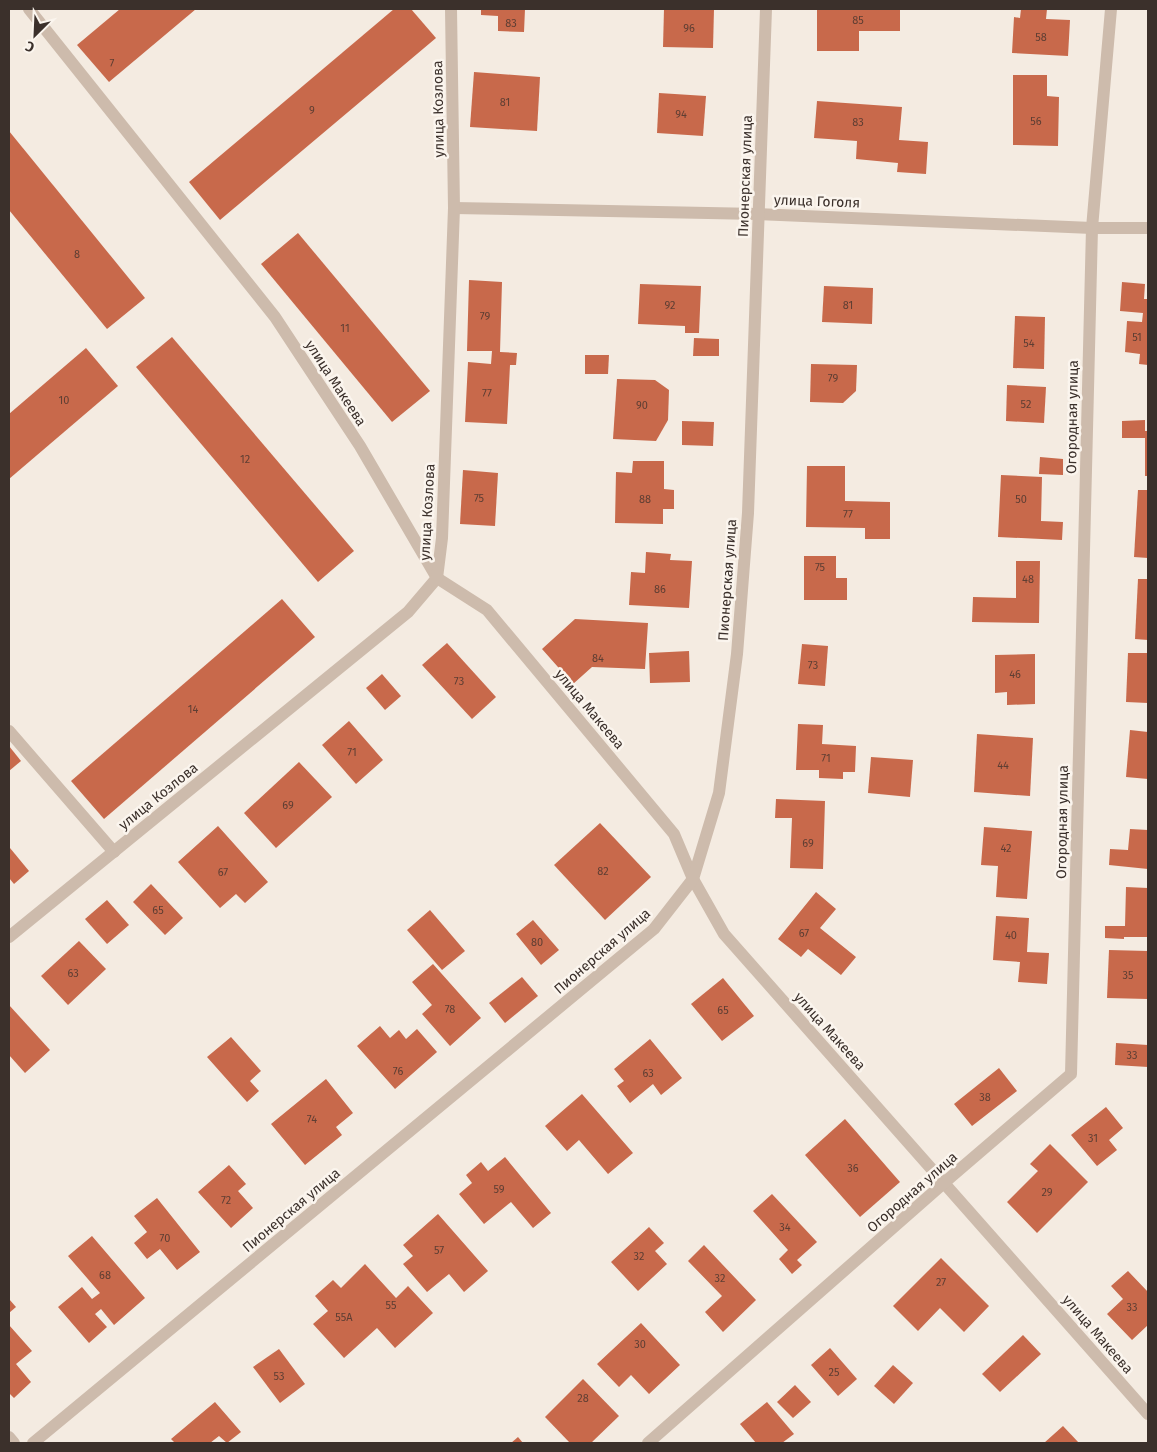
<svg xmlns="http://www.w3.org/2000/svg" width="1157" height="1452" viewBox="0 0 1157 1452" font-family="'Fira Sans',sans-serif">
<rect width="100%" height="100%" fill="#f4ebe1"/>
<g fill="#c8694b">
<polygon points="120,9 196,9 109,82 77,45"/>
<polygon points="394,9 411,9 436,38 220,220 189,182"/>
<polygon points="481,9 525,9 524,32 498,31 498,16 481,15"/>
<polygon points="664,9 714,9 713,48 663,47"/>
<polygon points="817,9 900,9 900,31 859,31 859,51 817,51"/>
<polygon points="1021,9 1047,9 1046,19 1070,20 1068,56 1012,53 1014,17 1020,18"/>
<polygon points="474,72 540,77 537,131 470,127"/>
<polygon points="1013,75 1047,75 1047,96 1059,97 1058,146 1013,145"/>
<polygon points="659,93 706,96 703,136 657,133"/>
<polygon points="817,101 902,107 899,140 928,142 926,174 897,172 898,163 856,159 857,141 814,138"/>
<polygon points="9,131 145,298 107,329 9,210"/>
<polygon points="298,233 430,391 392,422 261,264"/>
<polygon points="469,280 502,282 500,352 517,353 516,365 510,365 507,424 465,422 468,362 491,364 492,351 467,351"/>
<polygon points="1122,282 1145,284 1144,299 1148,299 1148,365 1139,364 1140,354 1125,352 1127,321 1142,322 1143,313 1120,311"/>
<polygon points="640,284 701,286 699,333 685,333 685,326 638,324"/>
<polygon points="824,286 873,288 872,324 822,322"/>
<polygon points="1015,316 1045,317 1044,369 1013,368"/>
<polygon points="172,337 354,551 318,582 136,367"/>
<polygon points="694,338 719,339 719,356 693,356"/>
<polygon points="86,348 118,386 9,479 9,414"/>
<polygon points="585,355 609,355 608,374 585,374"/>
<polygon points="811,364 857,365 856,391 843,403 810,402"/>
<polygon points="617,379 655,380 669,390 668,420 656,441 613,439"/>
<polygon points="1007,385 1046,387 1044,423 1006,421"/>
<polygon points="1145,420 1145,431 1148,431 1148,476 1145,476 1145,438 1122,438 1122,421"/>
<polygon points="682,421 714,422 713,446 682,445"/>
<polygon points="1040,457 1063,459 1063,475 1039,474"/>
<polygon points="633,461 664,461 664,489 674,490 674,509 663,509 663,524 615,523 616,472 632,473"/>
<polygon points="807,466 845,466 845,501 890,502 890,539 865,539 865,528 806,527"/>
<polygon points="463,470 498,473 495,526 460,524"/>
<polygon points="1001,475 1042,477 1041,521 1063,522 1062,540 998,537"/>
<polygon points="1138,490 1148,490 1148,558 1134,557"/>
<polygon points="646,552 671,554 670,560 692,561 689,608 629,605 631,572 645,573"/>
<polygon points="804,556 836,556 836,578 847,578 847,600 804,600"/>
<polygon points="1016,561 1040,561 1039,623 972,622 973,597 1016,598"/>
<polygon points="1138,579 1148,579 1148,640 1135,639"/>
<polygon points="282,599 315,637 104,819 71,781"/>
<polygon points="575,619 648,623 645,669 592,667 573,684 542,649"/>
<polygon points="447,643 496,697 472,719 422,665"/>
<polygon points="802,644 828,646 825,686 798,684"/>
<polygon points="689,651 690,682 650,683 649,653"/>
<polygon points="1128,653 1148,653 1148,703 1126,702"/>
<polygon points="1035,654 1035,704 1007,705 1007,692 995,693 995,655"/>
<polygon points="382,674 401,696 385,710 366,688"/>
<polygon points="349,721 383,760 356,784 322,745"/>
<polygon points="798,724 823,725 822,744 856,746 855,772 843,772 843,779 819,778 819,770 796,770"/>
<polygon points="1130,730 1148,732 1148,779 1126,777"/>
<polygon points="977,734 1033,738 1030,796 974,792"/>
<polygon points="9,746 21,761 9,771"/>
<polygon points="871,757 913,760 910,797 868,793"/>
<polygon points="299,762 332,797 276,848 244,813"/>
<polygon points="776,799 825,801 823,869 790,868 792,818 775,818"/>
<polygon points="600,823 651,877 605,920 554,865"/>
<polygon points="218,826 268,882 245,903 236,894 220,908 178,862"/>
<polygon points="984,827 1032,831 1027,899 996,897 998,866 981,865"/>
<polygon points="1130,829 1148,830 1148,869 1109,865 1110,849 1128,850"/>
<polygon points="10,848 29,871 14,884 9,878 9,849"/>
<polygon points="151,884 183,918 165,935 133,902"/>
<polygon points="1126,887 1148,888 1148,937 1124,937 1124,939 1105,938 1105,926 1125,926"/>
<polygon points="816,892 836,909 820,928 856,957 841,975 808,949 801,957 778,939"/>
<polygon points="107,900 129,925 107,944 85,919"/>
<polygon points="430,910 465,951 442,970 407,930"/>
<polygon points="996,916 1029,918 1027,952 1049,953 1047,984 1018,982 1020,962 993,960"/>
<polygon points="533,920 559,950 541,965 516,934"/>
<polygon points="79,941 106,969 68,1005 41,976"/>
<polygon points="1109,950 1148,951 1148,999 1107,998"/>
<polygon points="433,964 481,1018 450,1046 422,1014 432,1005 412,982"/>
<polygon points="522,977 538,996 505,1023 489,1003"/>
<polygon points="723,978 754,1016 722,1041 691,1004"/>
<polygon points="9,1005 50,1050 25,1073 9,1055"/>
<polygon points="380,1026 390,1038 399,1030 406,1039 417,1029 437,1052 395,1089 357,1046"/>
<polygon points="231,1037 261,1071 250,1081 259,1091 247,1102 207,1057"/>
<polygon points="650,1039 682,1078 661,1095 653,1084 630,1103 617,1086 624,1081 614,1069"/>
<polygon points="1116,1043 1148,1045 1148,1067 1115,1065"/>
<polygon points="999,1068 1017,1091 972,1126 954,1104"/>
<polygon points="326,1079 353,1113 336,1127 342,1135 305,1165 271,1124"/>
<polygon points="582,1094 633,1153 608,1174 579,1140 567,1151 545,1126"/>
<polygon points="1106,1107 1123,1128 1109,1140 1117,1150 1097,1166 1071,1135"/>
<polygon points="845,1119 900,1182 860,1217 805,1155"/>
<polygon points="1050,1144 1088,1182 1037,1233 1007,1202 1038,1171 1030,1164"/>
<polygon points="505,1157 551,1213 533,1228 511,1202 484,1224 459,1194 472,1183 466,1175 481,1162 488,1171"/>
<polygon points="229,1165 246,1184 238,1191 253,1208 231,1228 198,1192"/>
<polygon points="772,1194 817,1242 797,1260 802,1265 792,1274 779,1259 788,1250 753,1211"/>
<polygon points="157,1198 200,1252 177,1270 160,1249 147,1259 134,1243 147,1232 134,1216"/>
<polygon points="438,1214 488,1271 464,1292 449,1274 427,1292 403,1264 413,1256 403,1245"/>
<polygon points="649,1227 664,1243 655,1251 667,1264 638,1291 611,1262"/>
<polygon points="92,1236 145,1298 114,1325 101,1309 95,1314 107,1327 89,1343 58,1307 82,1287 92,1299 100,1293 68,1256"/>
<polygon points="704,1245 756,1300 723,1332 705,1312 722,1296 688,1261"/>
<polygon points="941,1258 989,1306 964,1332 940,1308 918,1331 893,1306"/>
<polygon points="365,1264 396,1298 408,1286 433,1313 395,1348 377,1328 344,1358 313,1324 328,1311 315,1296 333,1280 341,1288"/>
<polygon points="1128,1271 1148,1292 1148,1325 1132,1340 1107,1314 1123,1299 1111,1286"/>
<polygon points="9,1299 16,1307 9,1313"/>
<polygon points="641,1323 680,1365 649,1394 631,1375 619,1387 597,1364"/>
<polygon points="9,1325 32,1351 16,1364 31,1382 14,1398 9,1393"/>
<polygon points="1023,1335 1041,1354 1000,1392 982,1374"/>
<polygon points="830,1348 857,1379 838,1396 811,1365"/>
<polygon points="279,1349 305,1384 280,1403 253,1367"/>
<polygon points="893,1365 913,1383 894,1404 874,1386"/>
<polygon points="583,1379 619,1416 591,1443 570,1443 545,1417"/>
<polygon points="795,1385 811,1402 793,1418 777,1402"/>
<polygon points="215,1402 241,1432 227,1443 219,1436 210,1443 175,1443 171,1439"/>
<polygon points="767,1402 794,1434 782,1443 756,1443 740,1424"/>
<polygon points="1063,1426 1079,1443 1044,1443"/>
<polygon points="518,1437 523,1443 511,1443"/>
</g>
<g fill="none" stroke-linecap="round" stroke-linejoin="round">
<polyline stroke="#cdbbac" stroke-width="12" points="9,731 114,852"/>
<g stroke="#cdbbac" stroke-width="12">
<polyline points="29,9 275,317 360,446 437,578 487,610 674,834 693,879 724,934 1148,1414"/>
<polyline points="454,208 758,214 1092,228 1148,228"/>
<polyline points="9,937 408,612 437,578 442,538 454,208 451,9"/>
<polyline points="9,1437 14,1443"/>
<polyline points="648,1443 945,1182 1071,1074 1092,228 1111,9"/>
</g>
<polyline stroke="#cdbbac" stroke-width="12" points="33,1443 654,929 693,879 719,793 737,654 748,513 766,9"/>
</g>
<g text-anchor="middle" stroke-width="5" stroke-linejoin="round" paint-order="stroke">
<g font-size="11" fill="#5e3e33">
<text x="858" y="24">85</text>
<text x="511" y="27">83</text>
<text x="689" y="32">96</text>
<text x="1041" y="41">58</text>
<text x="112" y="67">7</text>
<text x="505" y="106">81</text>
<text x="312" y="114">9</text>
<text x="681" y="118">94</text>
<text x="1036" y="125">56</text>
<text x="858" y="126">83</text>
<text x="77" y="258">8</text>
<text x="670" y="309">92</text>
<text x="848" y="309">81</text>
<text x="485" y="320">79</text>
<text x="345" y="332">11</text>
<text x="1137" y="341">51</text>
<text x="1029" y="347">54</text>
<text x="833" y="382">79</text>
<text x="487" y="397">77</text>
<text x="64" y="404">10</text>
<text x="1026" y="408">52</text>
<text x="642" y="409">90</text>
<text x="245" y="463">12</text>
<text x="479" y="502">75</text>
<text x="645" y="503">88</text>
<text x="1021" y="503">50</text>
<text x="848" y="518">77</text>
<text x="820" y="571">75</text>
<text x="1028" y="583">48</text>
<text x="660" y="593">86</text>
<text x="598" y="662">84</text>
<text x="813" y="669">73</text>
<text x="1015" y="678">46</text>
<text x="459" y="685">73</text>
<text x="193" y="713">14</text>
<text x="352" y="756">71</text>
<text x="826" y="762">71</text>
<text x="1003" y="769">44</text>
<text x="288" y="809">69</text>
<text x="808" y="847">69</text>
<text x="1006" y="852">42</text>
<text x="603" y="875">82</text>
<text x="223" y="876">67</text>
<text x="158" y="914">65</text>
<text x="804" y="937">67</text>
<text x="1011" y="939">40</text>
<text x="537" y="946">80</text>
<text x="73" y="977">63</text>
<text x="1128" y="979">35</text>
<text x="450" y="1013">78</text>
<text x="723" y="1014">65</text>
<text x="1132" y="1059">33</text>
<text x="398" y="1075">76</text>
<text x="648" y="1077">63</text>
<text x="985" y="1101">38</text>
<text x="312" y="1123">74</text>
<text x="1093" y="1142">31</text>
<text x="853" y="1172">36</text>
<text x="499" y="1193">59</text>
<text x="1047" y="1196">29</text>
<text x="226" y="1204">72</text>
<text x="785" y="1231">34</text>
<text x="165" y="1242">70</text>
<text x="439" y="1254">57</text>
<text x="639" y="1260">32</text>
<text x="105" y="1279">68</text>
<text x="720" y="1282">32</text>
<text x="941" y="1286">27</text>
<text x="391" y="1309">55</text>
<text x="1132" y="1311">33</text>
<text x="344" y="1321">55А</text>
<text x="640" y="1348">30</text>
<text x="834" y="1376">25</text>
<text x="279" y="1380">53</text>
<text x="583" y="1402">28</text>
</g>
<g font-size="14" fill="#3b302b" stroke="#fbf5ee">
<text transform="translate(438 109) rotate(-91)" y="5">улица Козлова</text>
<text transform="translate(745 176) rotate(-88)" y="5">Пионерская улица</text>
<text transform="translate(817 201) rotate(2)" y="5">улица Гоголя</text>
<text transform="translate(336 383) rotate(57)" y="5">улица Макеева</text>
<text transform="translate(1072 417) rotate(-89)" y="5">Огородная улица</text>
<text transform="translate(427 512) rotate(-87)" y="5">улица Козлова</text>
<text transform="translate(727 580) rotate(-86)" y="5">Пионерская улица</text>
<text transform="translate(590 709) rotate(50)" y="5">улица Макеева</text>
<text transform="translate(158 796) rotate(-39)" y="5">улица Козлова</text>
<text transform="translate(1062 822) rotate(-89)" y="5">Огородная улица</text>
<text transform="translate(602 951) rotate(-41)" y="5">Пионерская улица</text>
<text transform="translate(830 1031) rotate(48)" y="5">улица Макеева</text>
<text transform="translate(912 1192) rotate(-41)" y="5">Огородная улица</text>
<text transform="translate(291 1210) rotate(-40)" y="5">Пионерская улица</text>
<text transform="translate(1098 1334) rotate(49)" y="5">улица Макеева</text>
</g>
</g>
<rect width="1157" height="1452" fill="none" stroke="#3b302b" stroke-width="20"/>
<g transform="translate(35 35) rotate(204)" stroke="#fbf5ee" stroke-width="4" paint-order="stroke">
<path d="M0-4L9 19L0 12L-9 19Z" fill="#3b302b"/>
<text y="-8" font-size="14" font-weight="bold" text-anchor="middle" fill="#3b302b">С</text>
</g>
</svg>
